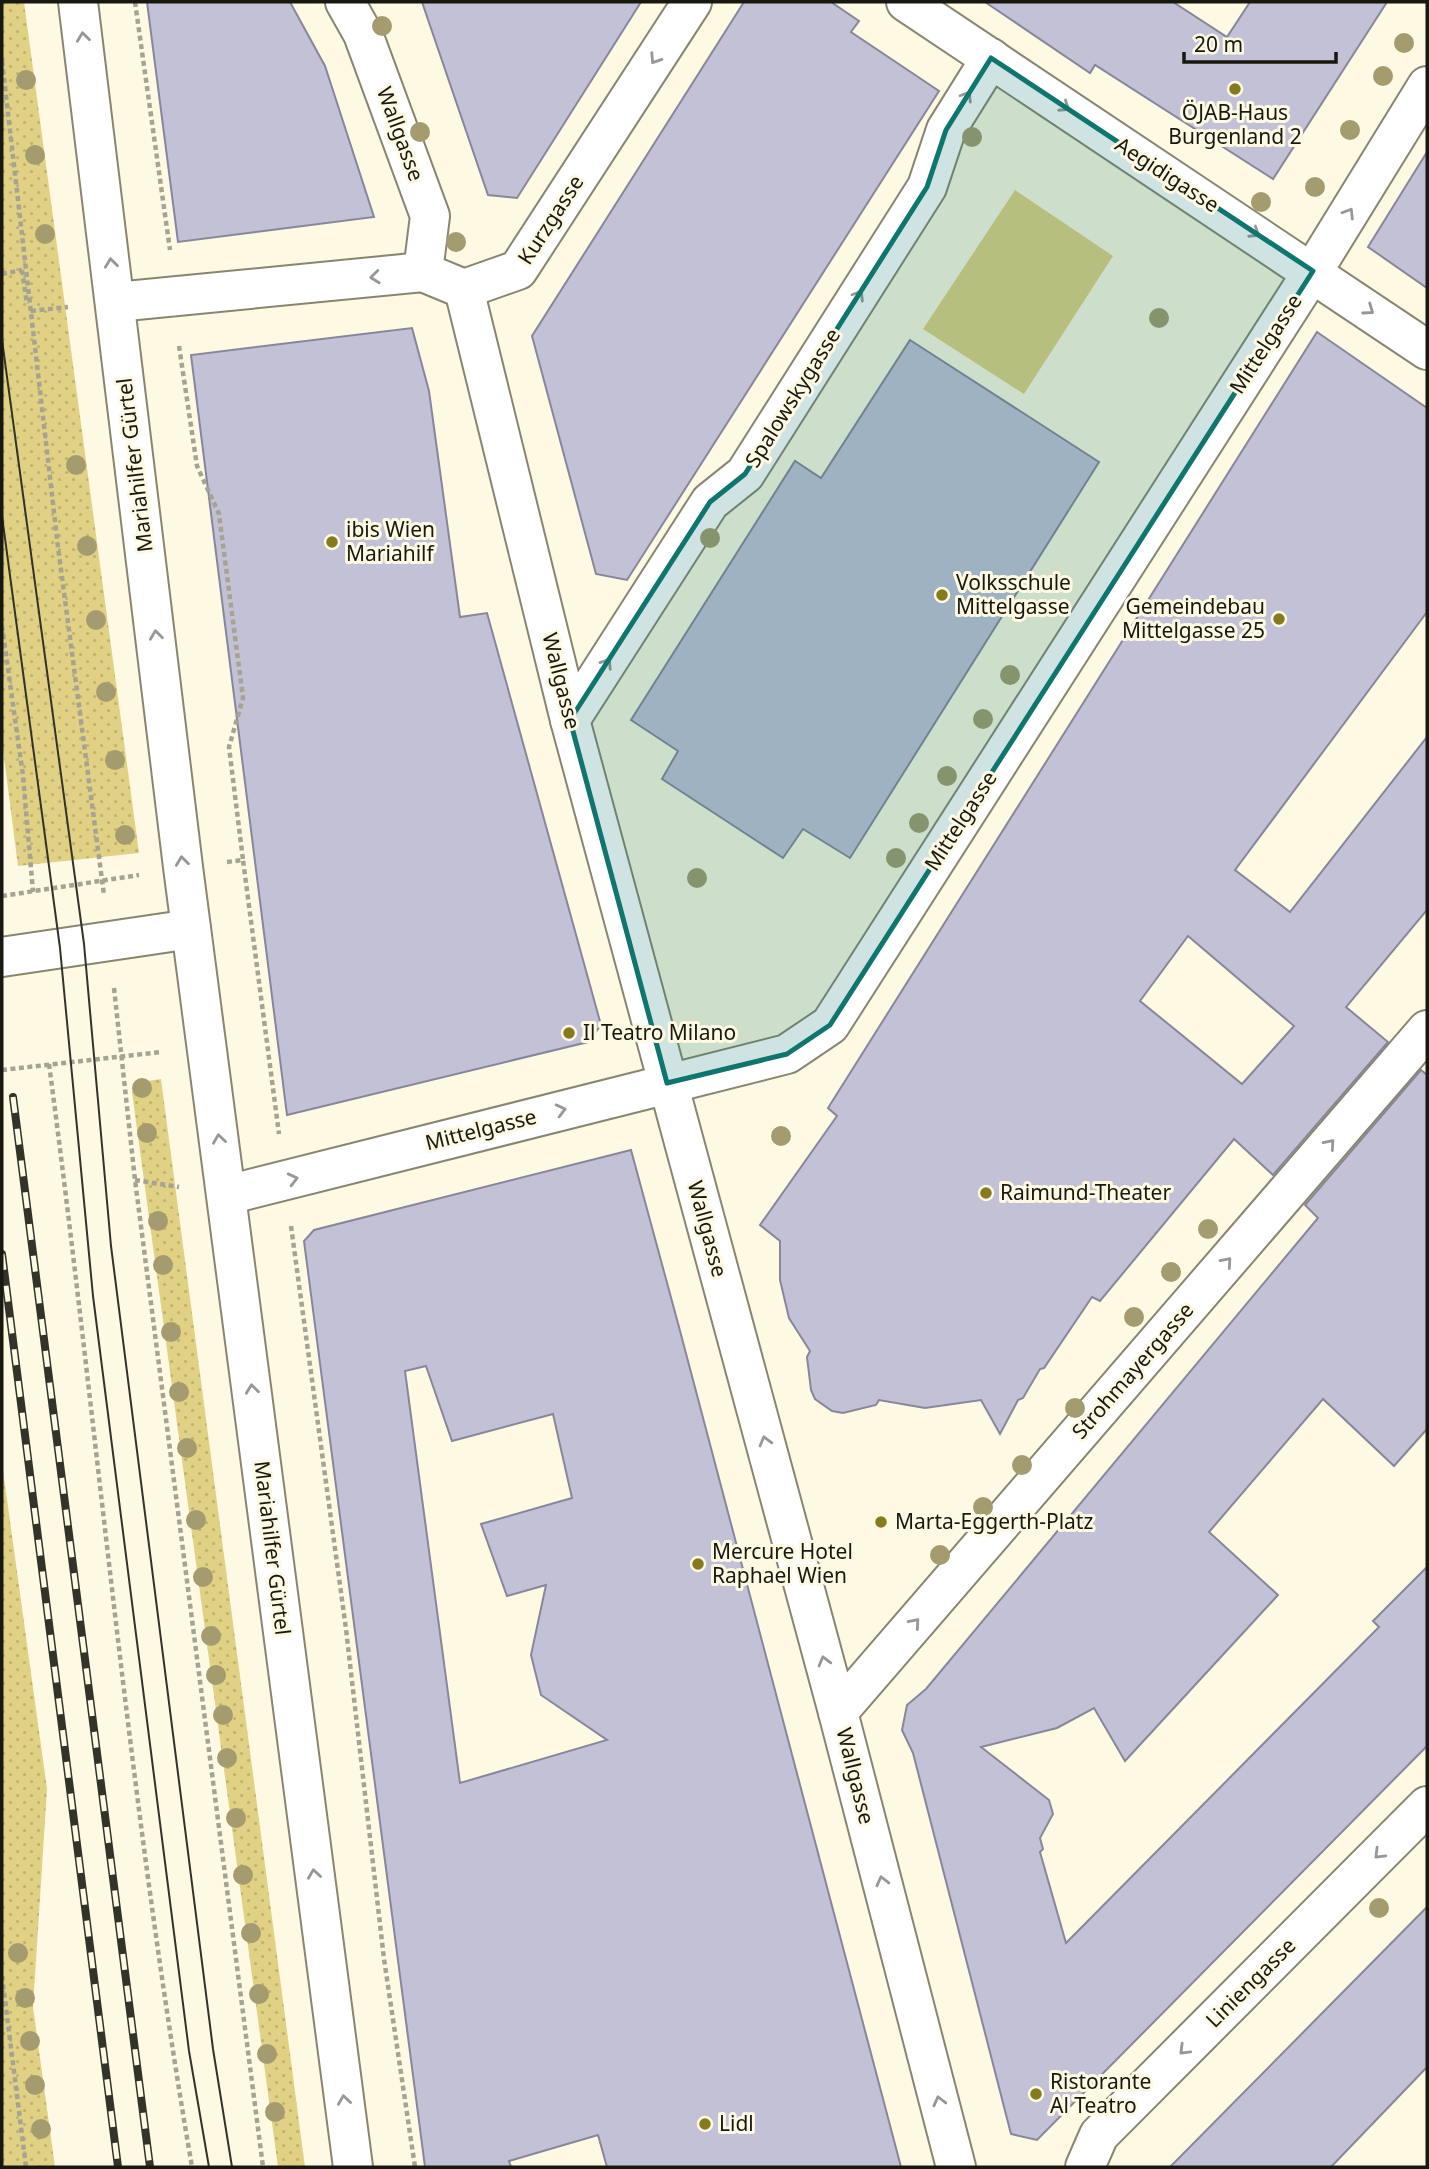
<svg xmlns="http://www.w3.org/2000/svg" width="1429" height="2169" viewBox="0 0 1429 2169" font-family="'Noto Sans',sans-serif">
<defs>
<pattern id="grass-dots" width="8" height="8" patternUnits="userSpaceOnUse" patternTransform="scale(1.75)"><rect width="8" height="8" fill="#e1d184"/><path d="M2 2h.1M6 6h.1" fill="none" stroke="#c0b371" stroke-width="1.8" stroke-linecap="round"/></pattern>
</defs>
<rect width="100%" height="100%" fill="#fdf9e3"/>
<g fill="url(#grass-dots)">
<polygon points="2,2 24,2 139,853 18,866 2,742"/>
<polygon points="161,1079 305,2167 278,2167 132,1092 141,1082"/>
<polygon points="2,1463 47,1789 33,2007 55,2167 2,2167"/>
</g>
<polygon fill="#e1d184" points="1015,190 1113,256 1024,394 923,329"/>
<g fill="#c3c1d6" stroke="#88869a" stroke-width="2" fill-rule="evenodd">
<polygon points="147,2 290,2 325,66 374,217 178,242"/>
<polygon points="422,2 641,2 517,198 488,195"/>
<polygon points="744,2 831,2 859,21 851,32 939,91 627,580 596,574 532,336"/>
<polygon points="985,2 1173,2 1227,37 1250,2 1387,2 1273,179 1095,65 1090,73"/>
<polygon points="1427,152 1427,288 1368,247"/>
<polygon points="412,328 429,391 460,617 487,613 601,1025 588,1042 287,1115 191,355"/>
<path d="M1317,332L1427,408V612L1235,870L1290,912L1427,737V910L1346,1007L1388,1042L1273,1175L1234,1139L1100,1301L1092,1297L1044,1368L1040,1369L1023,1398L1018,1400L1000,1434L981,1400L925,1408L879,1400L876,1405L843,1413L832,1411L815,1399L811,1390L807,1357L810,1351L789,1318L780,1280V1241L760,1225L837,1116L828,1108ZM1188,936L1294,1026L1242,1084L1140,1001Z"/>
<polygon points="910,340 1099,462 850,858 803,829 783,858 662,779 678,751 631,720 795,461 821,478"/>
<polygon points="1421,1070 1427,1075 1427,1429 1394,1466 1323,1399 1209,1532 1278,1595 1125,1761 1094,1708 1057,1728 981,1747 1049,1800 1053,1814 1040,1838 1043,1849 1040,1852 1066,1943 1379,1627 1373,1621 1427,1567 1427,1746 1037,2140 1011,2134 913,1753 902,1730 907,1705 926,1689 1318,1218 1305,1205"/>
<path d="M631,1150L679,1327L901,2167H607L598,2135L509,2161L511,2167H425L304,1241L314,1230ZM426,1366L452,1441L553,1414L572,1498L481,1524L507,1596L546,1585L531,1655L541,1695L607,1740L460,1783L405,1371Z"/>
<polygon points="1427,1907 1427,2067 1331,2167 1170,2167"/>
</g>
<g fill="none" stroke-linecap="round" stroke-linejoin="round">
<g stroke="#898571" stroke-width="42">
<g id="minor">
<polyline points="345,2 363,34 430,216 423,272"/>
<polyline points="906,2 1427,350"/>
<polyline points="464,289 570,720 838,1712 956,2167"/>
<polyline points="116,302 423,272 464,289 518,270 692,2"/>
<polyline points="570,720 710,502 745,474 927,187 946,130 991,58"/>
<polyline points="2,957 191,929"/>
<polyline points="227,1195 787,1054 830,1025 1313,271 1427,86"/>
<polyline points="838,1712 1427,1030"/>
<polyline points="1085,2167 1099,2135 1427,1806"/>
</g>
</g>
<g stroke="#898571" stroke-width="42">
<polyline id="major" points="78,2 183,867 353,2167"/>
</g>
<g stroke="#a6a392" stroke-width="4.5" stroke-dasharray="5 3.5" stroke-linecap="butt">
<polyline points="135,2 170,250"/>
<polyline points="2,61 58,547 104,895"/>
<polyline points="22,270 27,304"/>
<polyline points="2,274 22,270"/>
<polyline points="31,311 68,307"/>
<polyline points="179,346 197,466 219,514 243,698 229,747 243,860"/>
<polyline points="2,626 23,776 33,892"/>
<polyline points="227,862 243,860 279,1134"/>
<polyline points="2,896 139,875"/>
<polyline points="114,988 135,1180 263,2167"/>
<path d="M49,1064C98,1432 129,1802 192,2167"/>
<polyline points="2,1070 161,1052"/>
<polyline points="135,1180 179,1187"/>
<polyline points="291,1226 346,1629 384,1959 415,2167"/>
<polyline points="2,1976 26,2167"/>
</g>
<use href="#minor" stroke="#fff" stroke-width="38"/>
<use href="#major" stroke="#fff" stroke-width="38"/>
<g stroke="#343329" stroke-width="2">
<polyline points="2,340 84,944 111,1246 213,2049 232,2167"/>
<polyline points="2,516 60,948 93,1296 189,2051 209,2167"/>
</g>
<g stroke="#343329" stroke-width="8">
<g id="rail">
<polyline points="13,1097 150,2167"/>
<polyline points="2,1254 118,2167"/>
</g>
</g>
<use href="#rail" stroke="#fdf9e3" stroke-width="5" stroke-dasharray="16" stroke-linecap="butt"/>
</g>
<g fill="#a49c6e">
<circle cx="382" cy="26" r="10"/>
<circle cx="1404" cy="43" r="10"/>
<circle cx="1383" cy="76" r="10"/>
<circle cx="26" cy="80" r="10"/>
<circle cx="1350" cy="130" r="10"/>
<circle cx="420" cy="132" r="10"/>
<circle cx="972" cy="137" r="10"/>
<circle cx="35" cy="155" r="10"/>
<circle cx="1315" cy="187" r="10"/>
<circle cx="1261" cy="202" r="10"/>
<circle cx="45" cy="234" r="10"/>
<circle cx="456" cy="242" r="10"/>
<circle cx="1159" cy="318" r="10"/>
<circle cx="76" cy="465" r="10"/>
<circle cx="710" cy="538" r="10"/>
<circle cx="87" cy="546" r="10"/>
<circle cx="96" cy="620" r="10"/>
<circle cx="1010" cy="675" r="10"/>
<circle cx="106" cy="692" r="10"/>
<circle cx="983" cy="719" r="10"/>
<circle cx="115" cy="760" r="10"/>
<circle cx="947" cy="776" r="10"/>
<circle cx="919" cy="823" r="10"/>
<circle cx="125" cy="835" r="10"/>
<circle cx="896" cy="858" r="10"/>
<circle cx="697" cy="878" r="10"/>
<circle cx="142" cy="1088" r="10"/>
<circle cx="147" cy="1133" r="10"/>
<circle cx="781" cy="1136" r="10"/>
<circle cx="158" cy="1221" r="10"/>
<circle cx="1208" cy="1229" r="10"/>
<circle cx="163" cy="1265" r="10"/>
<circle cx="1171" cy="1272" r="10"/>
<circle cx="1134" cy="1317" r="10"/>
<circle cx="171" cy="1332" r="10"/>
<circle cx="179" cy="1392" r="10"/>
<circle cx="1075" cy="1408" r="10"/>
<circle cx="187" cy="1448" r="10"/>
<circle cx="1022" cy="1465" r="10"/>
<circle cx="983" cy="1507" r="10"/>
<circle cx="196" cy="1520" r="10"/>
<circle cx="940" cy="1555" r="10"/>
<circle cx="203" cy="1577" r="10"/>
<circle cx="211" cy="1636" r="10"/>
<circle cx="216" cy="1675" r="10"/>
<circle cx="223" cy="1715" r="10"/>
<circle cx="227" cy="1758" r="10"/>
<circle cx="236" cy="1818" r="10"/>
<circle cx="243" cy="1875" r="10"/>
<circle cx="1379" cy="1908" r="10"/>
<circle cx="251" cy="1933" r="10"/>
<circle cx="18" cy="1953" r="10"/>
<circle cx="259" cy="1994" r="10"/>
<circle cx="25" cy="1998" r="10"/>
<circle cx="30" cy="2041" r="10"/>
<circle cx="267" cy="2054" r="10"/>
<circle cx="35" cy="2085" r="10"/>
<circle cx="275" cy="2112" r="10"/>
<circle cx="41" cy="2129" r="10"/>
</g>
<defs><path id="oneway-chevron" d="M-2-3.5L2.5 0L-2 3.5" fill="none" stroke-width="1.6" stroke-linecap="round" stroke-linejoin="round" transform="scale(1.75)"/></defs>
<g stroke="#989793">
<use href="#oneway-chevron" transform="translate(83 37) rotate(-97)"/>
<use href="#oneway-chevron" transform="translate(655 59) rotate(123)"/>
<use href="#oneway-chevron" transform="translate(967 96) rotate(-58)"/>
<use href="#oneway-chevron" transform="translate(1065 107) rotate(33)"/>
<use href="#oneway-chevron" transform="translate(1349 213) rotate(-58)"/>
<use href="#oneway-chevron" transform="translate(1255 233) rotate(33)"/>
<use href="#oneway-chevron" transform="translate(111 263) rotate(-97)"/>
<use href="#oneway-chevron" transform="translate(375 277) rotate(174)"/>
<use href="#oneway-chevron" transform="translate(859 295) rotate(-58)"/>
<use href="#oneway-chevron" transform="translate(1369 310) rotate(35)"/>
<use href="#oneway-chevron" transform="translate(156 635) rotate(-97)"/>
<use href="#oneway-chevron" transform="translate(607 663) rotate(-57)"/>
<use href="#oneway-chevron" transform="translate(182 861) rotate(-97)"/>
<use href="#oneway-chevron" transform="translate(561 1110) rotate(-14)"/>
<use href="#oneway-chevron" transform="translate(219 1139) rotate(-98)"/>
<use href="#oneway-chevron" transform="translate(1330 1144) rotate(-49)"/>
<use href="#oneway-chevron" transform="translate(293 1179) rotate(-14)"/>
<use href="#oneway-chevron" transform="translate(1227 1262) rotate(-49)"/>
<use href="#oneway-chevron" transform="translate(252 1389) rotate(-97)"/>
<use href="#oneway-chevron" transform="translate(765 1441) rotate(-105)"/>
<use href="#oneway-chevron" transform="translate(915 1623) rotate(-49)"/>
<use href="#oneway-chevron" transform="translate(824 1661) rotate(-105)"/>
<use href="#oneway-chevron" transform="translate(1379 1854) rotate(135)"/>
<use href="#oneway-chevron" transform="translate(314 1874) rotate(-98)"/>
<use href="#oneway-chevron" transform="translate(882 1881) rotate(-104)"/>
<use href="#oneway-chevron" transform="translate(1184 2050) rotate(135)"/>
<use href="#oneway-chevron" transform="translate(344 2100) rotate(-98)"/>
<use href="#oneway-chevron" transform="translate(939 2101) rotate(-104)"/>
</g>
<path fill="#0f766e" fill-opacity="0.2" stroke="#0f766e" stroke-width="5" stroke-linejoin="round" d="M991,58L1313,271L830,1025L787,1054L667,1083L570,720L710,502L745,474L927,187L946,130Z"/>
<g fill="#867a1f" stroke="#fdf9e3" stroke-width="2.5">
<circle cx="1235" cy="89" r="7"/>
<circle cx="332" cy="542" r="7"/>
<circle cx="942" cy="595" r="7"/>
<circle cx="1279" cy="619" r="7"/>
<circle cx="569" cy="1033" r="7"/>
<circle cx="986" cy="1193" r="7"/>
<circle cx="881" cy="1522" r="7"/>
<circle cx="698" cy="1564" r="7"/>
<circle cx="1036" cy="2094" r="7"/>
<circle cx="705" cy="2124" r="7"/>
</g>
<g text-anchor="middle" stroke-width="6" stroke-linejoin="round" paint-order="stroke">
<g font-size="21" fill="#191810" stroke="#fdf9e3" text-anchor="start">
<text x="1235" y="120" text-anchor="middle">ÖJAB-Haus<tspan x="1235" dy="24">Burgenland 2</tspan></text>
<text x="346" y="537">ibis Wien<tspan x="346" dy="24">Mariahilf</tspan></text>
<text x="956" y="590">Volksschule<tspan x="956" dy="24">Mittelgasse</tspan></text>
<text x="1265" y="614" text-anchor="end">Gemeindebau<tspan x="1265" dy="24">Mittelgasse 25</tspan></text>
<text x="583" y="1040">Il Teatro Milano</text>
<text x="1000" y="1200">Raimund-Theater</text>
<text x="895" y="1529">Marta-Eggerth-Platz</text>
<text x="712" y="1559">Mercure Hotel<tspan x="712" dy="24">Raphael Wien</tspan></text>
<text x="1050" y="2089">Ristorante<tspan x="1050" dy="24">Al Teatro</tspan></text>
<text x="719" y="2131">Lidl</text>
</g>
<g font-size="21" fill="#191810" stroke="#fdf9e3">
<text transform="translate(400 134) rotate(70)" y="7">Wallgasse</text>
<text transform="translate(1167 175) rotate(33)" y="7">Aegidigasse</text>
<text transform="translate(551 220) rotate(-57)" y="7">Kurzgasse</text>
<text transform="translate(1266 344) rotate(-57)" y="7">Mittelgasse</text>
<text transform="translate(793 398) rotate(-58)" y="7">Spalowskygasse</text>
<text transform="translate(135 465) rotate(-97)" y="7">Mariahilfer Gürtel</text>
<text transform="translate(561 681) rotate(76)" y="7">Wallgasse</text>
<text transform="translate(961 821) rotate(-57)" y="7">Mittelgasse</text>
<text transform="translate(481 1130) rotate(-14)" y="7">Mittelgasse</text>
<text transform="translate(707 1229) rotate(75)" y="7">Wallgasse</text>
<text transform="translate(1133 1371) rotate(-49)" y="7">Strohmayergasse</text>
<text transform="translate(272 1548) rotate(83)" y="7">Mariahilfer Gürtel</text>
<text transform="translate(855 1776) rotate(76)" y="7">Wallgasse</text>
<text transform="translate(1251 1983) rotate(-45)" y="7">Liniengasse</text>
</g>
</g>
<rect width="1429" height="2169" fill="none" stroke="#191810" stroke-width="7"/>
<path d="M1184 52v10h152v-10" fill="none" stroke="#191810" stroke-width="3.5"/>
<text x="1194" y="52" font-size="21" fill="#191810" stroke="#fdf9e3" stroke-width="5" paint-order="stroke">20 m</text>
</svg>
